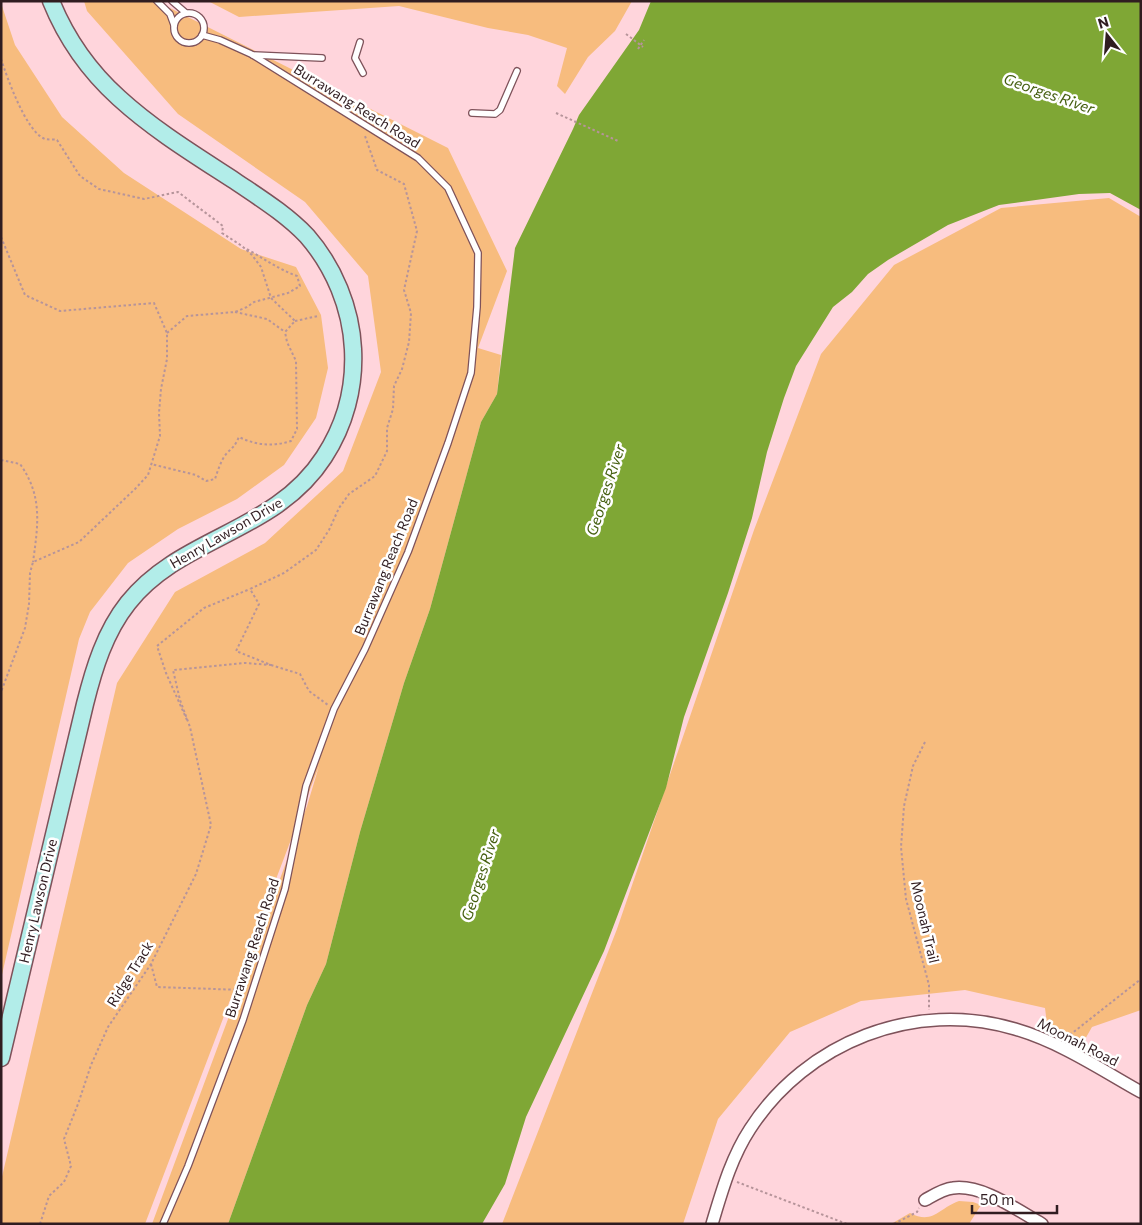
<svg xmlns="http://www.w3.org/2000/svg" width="1142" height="1225" viewBox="0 0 1142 1225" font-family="Commissioner,sans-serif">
<rect width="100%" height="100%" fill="#ffd5dc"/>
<g fill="#f7bc7e">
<polygon points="84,1 156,1 448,148 507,271 478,348 501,355 497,394 481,422 430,609 404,683 360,832 326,964 307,1005 228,1224 152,1224 307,806 319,766 145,1224 1,1224 1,1181 117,683 175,592 265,543 343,471 381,372 368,276 305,202 178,114 87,11"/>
<polygon points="208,1 632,1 615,31 588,57 565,94 557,86 567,48 528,35 488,28 399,6 239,17"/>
<polygon points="1,3 15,45 62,117 124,173 241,249 296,267 321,315 328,368 316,418 284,465 237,499 178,529 128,563 90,612 79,639 1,979"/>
<polygon points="1109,198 1141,217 1141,1010 1092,1027 1080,1048 1048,1032 1045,1008 965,990 861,1001 790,1032 718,1119 683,1224 502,1224 617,929 754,530 821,354 894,265 1001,208"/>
<path d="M959,1201L973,1202L981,1205L969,1224H891L910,1213C933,1225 939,1208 959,1201Z"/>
</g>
<polygon fill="#7fa735" points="651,1 1141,1 1141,210 1110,193 1079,194 999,205 948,225 888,260 868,274 852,292 833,307 796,366 784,398 767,452 752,518 728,593 684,717 666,788 604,951 526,1117 505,1184 482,1224 228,1224 307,1005 326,964 360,832 404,683 430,609 481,422 497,394 515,248 573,129 579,115 639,30"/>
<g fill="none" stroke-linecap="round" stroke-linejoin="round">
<g stroke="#7e525a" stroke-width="8">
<g id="lane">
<polyline points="157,1 170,14 174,25"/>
<polyline points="172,1 186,13"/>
<circle cx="189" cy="28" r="15"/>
<polyline points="360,42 355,58 363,73"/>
<polyline points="253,55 322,58"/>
<polyline points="472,113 495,114 500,110 517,71"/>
<polyline points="163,1224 188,1166 243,1020 285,889 306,786 334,709 365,649 408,552 448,443 471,373 477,307 478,253 448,188 418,158 251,54 220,40 202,35"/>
</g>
</g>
<g stroke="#7e525a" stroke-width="14">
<g id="street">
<path d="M925,1200C934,1195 943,1189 953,1188C982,1184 1017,1210 1042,1224"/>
<path d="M712,1224C722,1191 731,1158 750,1129C806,1042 915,999 1015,1029C1060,1042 1100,1069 1141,1092"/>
</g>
</g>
<g stroke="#7e525a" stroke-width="19">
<path id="secondary" d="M1,1058L85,704C94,668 105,632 128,603C181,536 275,533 324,457C345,425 355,387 353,349C351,308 334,267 307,236C286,214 260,198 235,181C195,155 154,130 119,98C89,71 66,38 51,1"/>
</g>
<g stroke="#b6949a" stroke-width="2" stroke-dasharray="2.5 2.5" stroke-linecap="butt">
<polyline points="626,34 643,47"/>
<polyline points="638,49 644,40"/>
<path d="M1,59C7,77 26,132 45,139C49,140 54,139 57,140L80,176L99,189L144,199L178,192L223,226L222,233L242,246L252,255L261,267L271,298L295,321L285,332L287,342L296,361L297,429L291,441C273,447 255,445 239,437C234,447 235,445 227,453C221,460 218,470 215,479L206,481L196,475L151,464"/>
<polyline points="556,113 618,141"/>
<polyline points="1,237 25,295 60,311 154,303 167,333 167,359 161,389 159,413 160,436 148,475 135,489 79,542 33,562 30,573 29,604 25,628 1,692"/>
<polyline points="235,312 267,319 285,332"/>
<polyline points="295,321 318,316"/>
<path d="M167,333L187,316L235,312L247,307L254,302L288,293L300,286L297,276C278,269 263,258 245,248"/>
<path d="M1,460L20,464C43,496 38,525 33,562"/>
<polyline points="271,665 300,674 309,691 328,705"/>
<polyline points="187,720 166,673 157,646 204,608 250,589"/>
<polyline points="925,742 913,766 904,806 901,847 906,899 929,985 929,1010"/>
<polyline points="151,964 157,987 243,990"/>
<polyline points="1066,1038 1141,979"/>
<polyline points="737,1182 847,1224"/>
<polyline points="40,1224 49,1196 64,1182 71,1166 64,1139 78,1104 91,1065 108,1027 151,964 196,874 211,825 190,727 180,700 173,670 245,663 271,665 236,651 259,604 250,589 284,573 316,550 329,530 339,508 349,494 375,476 387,451 387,428 393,409 394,386 402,369 409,342 411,313 404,290 417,231 404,184 377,170 365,136"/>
<polyline points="894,1224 917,1212 919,1208"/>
</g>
<use href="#lane" stroke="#fff" stroke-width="5.5"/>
<use href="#street" stroke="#fff" stroke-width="11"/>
<use href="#secondary" stroke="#b2ede9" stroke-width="16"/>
</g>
<g text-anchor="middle" stroke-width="5" stroke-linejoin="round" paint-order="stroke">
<g font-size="14" fill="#301d21" stroke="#fff">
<text transform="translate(357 106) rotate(32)" y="5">Burrawang Reach Road</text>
<text transform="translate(226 533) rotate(-30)" y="5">Henry Lawson Drive</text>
<text transform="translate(386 567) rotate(-68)" y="5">Burrawang Reach Road</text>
<text transform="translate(38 901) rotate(-77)" y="5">Henry Lawson Drive</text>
<text transform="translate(925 922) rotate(77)" y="5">Moonah Trail</text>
<text transform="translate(252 948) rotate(-72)" y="5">Burrawang Reach Road</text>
<text transform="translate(130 974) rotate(-58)" y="5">Ridge Track</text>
<text transform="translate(1078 1042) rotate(27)" y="5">Moonah Road</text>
</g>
<g font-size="15" font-style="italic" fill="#455f10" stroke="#fff">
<text transform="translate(1049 94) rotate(19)" y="5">Georges River</text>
<text transform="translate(606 490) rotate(-72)" y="5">Georges River</text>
<text transform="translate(481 875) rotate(-72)" y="5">Georges River</text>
</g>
</g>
<rect width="1142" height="1225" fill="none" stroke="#301d21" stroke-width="5"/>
<g transform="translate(1107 35) rotate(343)" stroke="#ffffff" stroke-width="4" paint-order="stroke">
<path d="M0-4L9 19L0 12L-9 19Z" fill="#301d21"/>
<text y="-8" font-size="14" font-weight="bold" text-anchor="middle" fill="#301d21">N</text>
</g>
<path d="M972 1205v8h85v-8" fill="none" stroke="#301d21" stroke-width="2.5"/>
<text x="980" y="1205" font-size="15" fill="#301d21" stroke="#ffffff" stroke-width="4" paint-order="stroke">50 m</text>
</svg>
